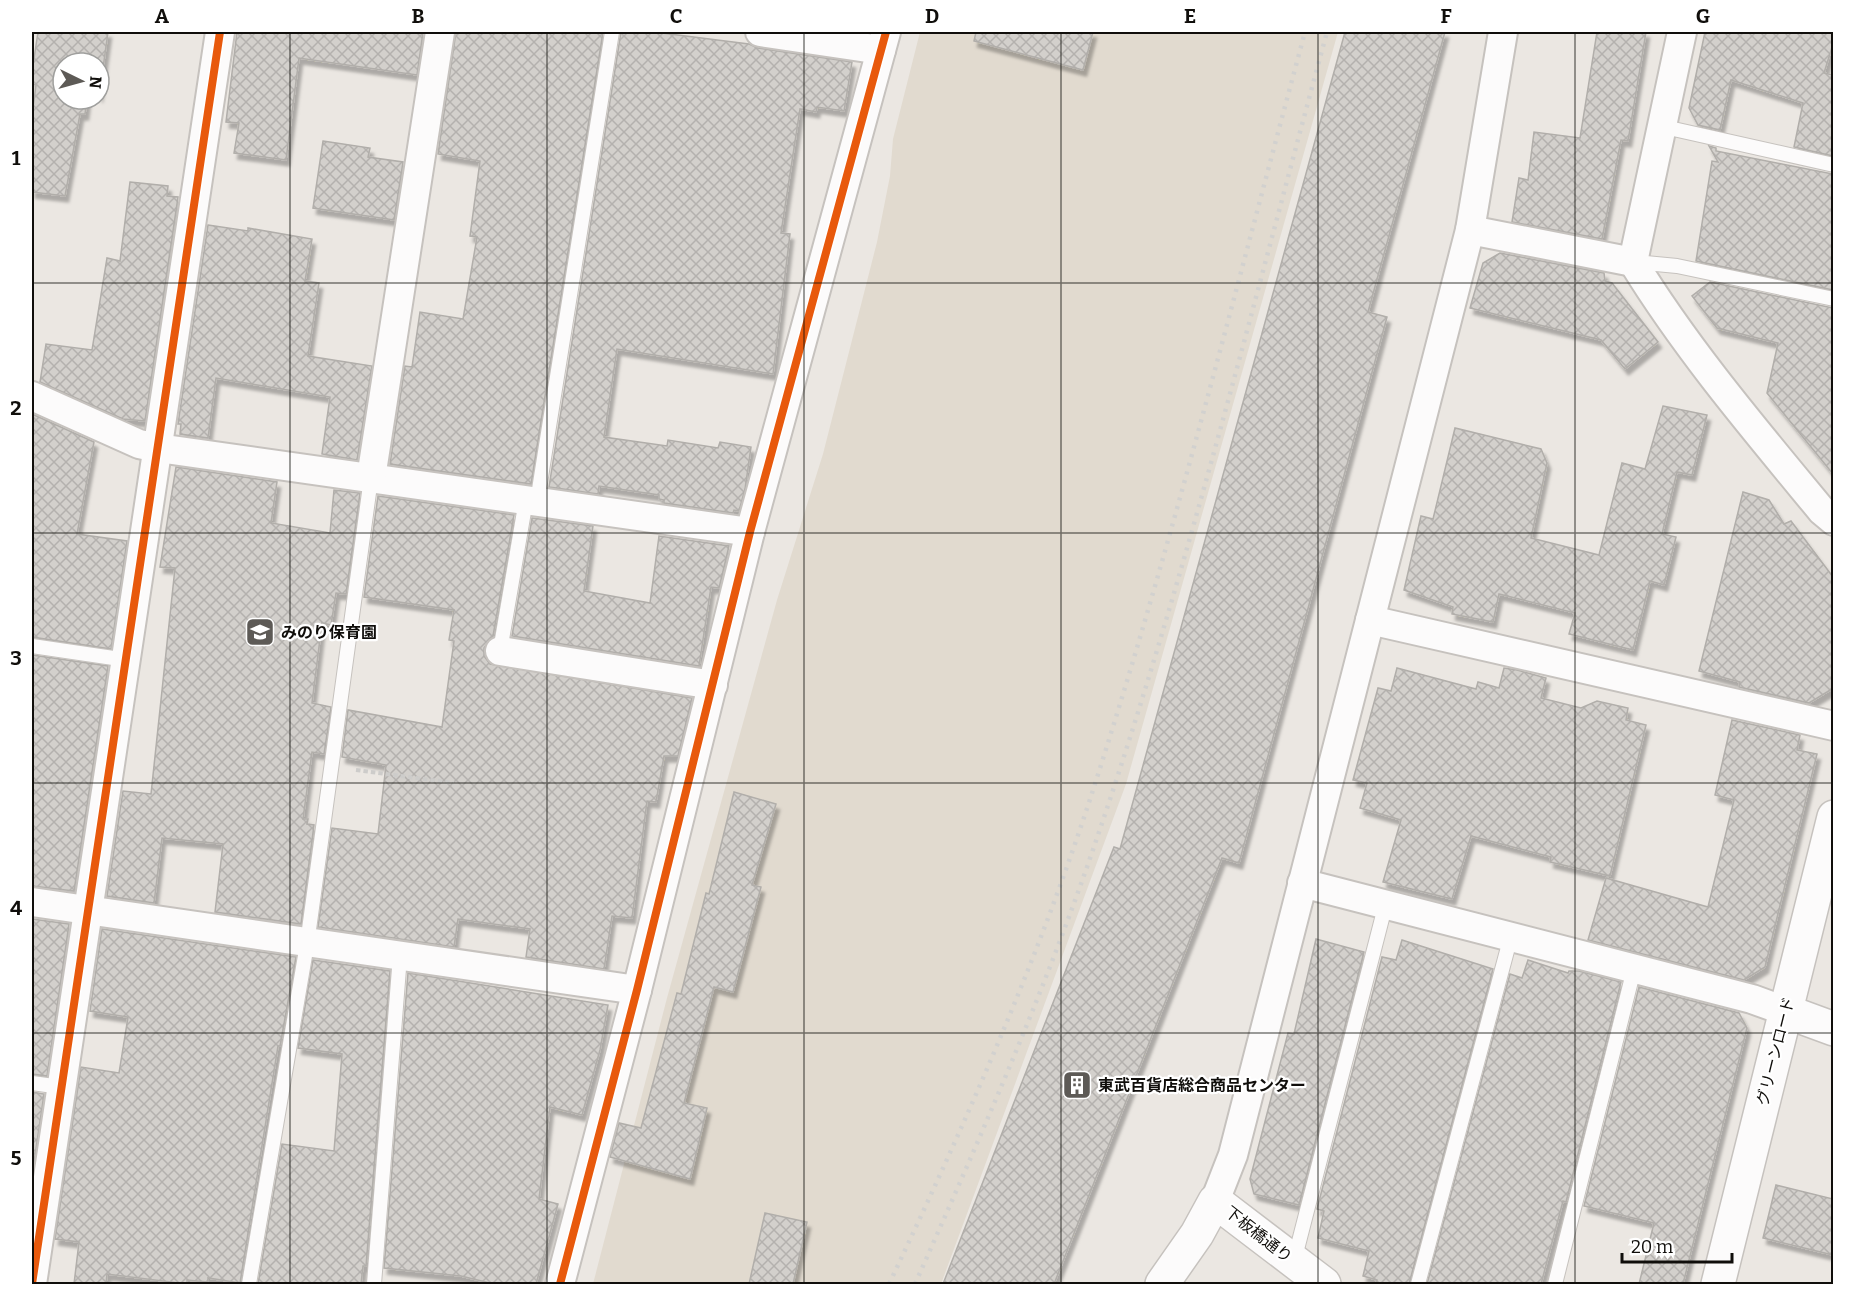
<svg xmlns="http://www.w3.org/2000/svg" width="1865" height="1316" viewBox="0 0 1865 1316" font-family="Bitter,'Noto Sans JP',serif">
<defs>
<pattern id="building-cross-hatch" width="8" height="8" patternUnits="userSpaceOnUse" patternTransform="scale(1.5)"><rect width="8" height="8" fill="#d3d0cc"/><path d="M0 0l8 8M0 8l8-8" fill="none" stroke="#b4b1ae"/></pattern>
<filter id="shadow"><feDropShadow dx="3.5" dy="6" stdDeviation="1.5" flood-color="#0004"/></filter>
</defs>
<rect width="100%" height="100%" fill="#ebe7e2"/>
<polygon fill="#e1dacf" points="920,32 1338,32 1126,784 941,1284 593,1284 667,998 777,600 823,454 877,242 890,176 893,139"/>
<g fill="url(#building-cross-hatch)" stroke="#b1aeaa" stroke-width="1.5" filter="url(#shadow)">
<polygon points="38,32 108,32 99,97 99,63 63,63 63,99 87,99 85,114 80,114 65,196 32,192 32,115 36,85 32,84 32,72"/>
<polygon points="237,32 423,32 417,75 299,58 286,160 234,153 239,123 226,122"/>
<polygon points="456,32 603,32 531,484 390,464 405,366 412,367 420,312 463,319 477,237 470,236 480,161 438,154"/>
<polygon points="621,32 654,32 749,44 758,48 852,62 844,111 817,107 816,112 800,109 781,233 790,234 773,374 617,349 604,437 667,446 668,440 718,448 720,442 751,447 745,489 739,511 734,510 733,513 664,503 664,500 659,499 659,495 599,486 598,494 549,487"/>
<polygon points="976,32 1093,32 1083,70 974,41"/>
<polygon points="1345,32 1445,32 1368,312 1387,317 1239,863 1222,858 1054,1284 943,1284 1114,847 1120,849"/>
<polygon points="1597,32 1646,32 1628,141 1621,140 1602,239 1512,222 1519,178 1528,180 1534,132 1580,138"/>
<polygon points="1705,32 1833,32 1833,44 1824,73 1833,75 1833,156 1794,147 1803,103 1731,80 1720,130 1698,125 1689,108"/>
<polygon points="323,141 370,148 368,157 403,162 394,220 313,208"/>
<polygon points="1709,146 1716,148 1716,151 1833,174 1833,290 1696,261 1712,161 1718,162"/>
<polygon points="130,182 168,186 167,196 178,197 145,421 123,419 40,382 46,344 92,350 107,258 120,261"/>
<polygon points="208,225 248,231 248,228 312,239 305,281 319,283 308,356 372,366 357,460 322,454 330,397 216,378 208,438 180,434 181,424 178,424"/>
<polygon points="1500,253 1604,273 1605,281 1612,283 1658,342 1625,369 1601,340 1470,308 1483,263"/>
<polygon points="1710,282 1833,308 1833,474 1767,393 1778,343 1717,328 1692,296"/>
<polygon points="1663,406 1707,415 1692,475 1677,472 1662,534 1676,537 1664,585 1650,581 1633,650 1569,634 1575,613 1499,594 1493,622 1452,614 1453,607 1404,590 1421,516 1433,519 1455,428 1541,449 1547,463 1531,538 1599,555 1622,463 1645,469"/>
<polygon points="32,414 94,442 77,534 127,541 111,649 32,637"/>
<polygon points="176,467 277,482 271,523 330,533 334,490 360,493 346,594 336,593 331,625 322,623 312,703 331,707 324,754 312,752 303,819 308,819 307,824 314,825 301,924 215,912 223,844 162,838 154,903 107,896 123,791 151,794 175,568 160,567"/>
<polygon points="1743,492 1769,500 1784,524 1791,521 1833,577 1832,689 1809,703 1739,687 1740,682 1699,671"/>
<polygon points="378,496 514,515 493,636 484,648 484,656 490,664 692,698 678,756 664,756 656,802 647,801 632,918 612,916 604,969 526,957 530,929 458,919 454,947 318,927 332,828 378,834 386,765 342,757 348,710 442,727 454,641 449,640 454,610 364,597"/>
<polygon points="532,518 593,526 584,591 650,603 659,536 729,546 719,588 711,587 699,666 512,636"/>
<polygon points="32,655 108,666 74,891 32,886"/>
<polygon points="1397,668 1476,689 1478,682 1499,688 1504,668 1517,670 1546,678 1541,698 1581,708 1597,701 1628,708 1626,720 1646,725 1610,876 1550,862 1551,857 1471,836 1452,899 1383,882 1401,820 1360,808 1367,783 1353,780 1378,688 1391,691"/>
<polygon points="1732,720 1800,735 1797,750 1817,754 1765,967 1744,980 1588,940 1606,878 1708,907 1734,800 1715,795"/>
<polygon points="734,792 776,804 752,885 761,887 733,992 714,987 684,1103 707,1108 690,1179 610,1157 619,1123 641,1128 677,993 681,994 706,893 709,894"/>
<polygon points="32,919 69,924 47,1076 32,1074"/>
<polygon points="102,929 296,957 280,1046 278,1046 240,1283 208,1278 208,1282 187,1280 187,1284 107,1274 106,1284 74,1284 79,1242 55,1239 81,1067 119,1073 128,1017 90,1011"/>
<polygon points="1316,939 1364,952 1299,1205 1254,1194 1250,1179 1288,1033 1294,1034"/>
<polygon points="1402,940 1493,969 1409,1284 1376,1284 1377,1280 1363,1276 1369,1251 1318,1238 1324,1211 1317,1209 1382,957 1396,960"/>
<polygon points="313,960 390,971 366,1266 363,1266 361,1284 258,1284 282,1144 334,1151 342,1054 298,1048"/>
<polygon points="1528,960 1568,973 1569,971 1579,971 1621,982 1566,1202 1563,1201 1541,1284 1427,1284 1510,974 1522,978"/>
<polygon points="408,973 608,1005 600,1050 582,1115 550,1107 539,1199 558,1204 536,1284 494,1284 461,1276 384,1268"/>
<polygon points="1639,987 1739,1013 1747,1028 1683,1284 1639,1284 1654,1223 1584,1206"/>
<polygon points="32,1092 44,1094 32,1176"/>
<polygon points="1776,1185 1833,1199 1833,1255 1763,1238"/>
<polygon points="765,1213 807,1222 793,1284 749,1284"/>
</g>
<g fill="none" stroke-linecap="round" stroke-linejoin="round">
<g stroke="#c6c2be" stroke-width="16">
<g id="service">
<polyline points="1660,126 1834,165"/>
<polyline points="1635,262 1677,266 1834,299"/>
<polyline points="537,502 612,32"/>
<polyline points="32,646 127,660"/>
<polyline points="500,651 526,500"/>
<polyline points="32,1083 61,1087"/>
<polyline points="1294,1261 1386,903"/>
<polyline points="249,1284 307,944 371,478"/>
<polyline points="374,1284 400,956"/>
<polyline points="1418,1284 1511,936"/>
<polyline points="1555,1284 1634,969"/>
</g>
</g>
<g stroke="#c6c2be" stroke-width="32">
<g id="minor">
<polyline points="760,32 881,50"/>
<path d="M1682,32L1633,262C1687,350 1756,431 1822,511L1834,521"/>
<polyline points="1470,230 1633,262"/>
<polyline points="32,396 139,444 158,448 750,532"/>
<polyline points="371,478 440,32"/>
<polyline points="1370,620 1834,726"/>
<polyline points="500,651 713,685"/>
<polyline points="1302,883 1752,999 1785,1011"/>
<polyline points="32,902 637,990"/>
<polyline points="1215,1201 1233,1155 1470,230 1503,32"/>
<polyline points="32,1284 220,32"/>
<polyline points="560,1284 637,990 750,532 886,32"/>
</g>
</g>
<g stroke="#c6c2be" stroke-width="36">
<g id="tertiary">
<polyline points="1785,1011 1834,1029"/>
<polyline points="1162,1284 1197,1234 1215,1201 1324,1284"/>
<polyline points="1718,1284 1834,817"/>
</g>
</g>
<polyline stroke="#cdccca" stroke-width="4" stroke-dasharray="4.5 3" stroke-linecap="butt" points="356,770 454,783"/>
<use href="#service" stroke="#fcfbfb" stroke-width="14"/>
<use href="#minor" stroke="#fcfbfb" stroke-width="28"/>
<use href="#tertiary" stroke="#fcfbfb" stroke-width="33"/>
<g stroke="#d2d1cf" stroke-width="4.5" stroke-dasharray="3 6" stroke-linecap="butt">
<path d="M889,1284C966,1122 1039,958 1094,787C1174,538 1237,283 1305,32"/>
<path d="M915,1284C976,1147 1037,1009 1087,867C1182,594 1251,311 1327,32"/>
</g>
<g stroke="#fff" stroke-width="11">
<g id="cycleway">
<polyline points="32,1284 220,32"/>
<polyline points="560,1284 637,990 750,532 886,32"/>
</g>
</g>
<use href="#cycleway" stroke="#e8590c" stroke-width="8"/>
</g>
<path fill="none" stroke="#100e0b" stroke-width="1.5" stroke-opacity="0.55" d="M290,32V1284M547,32V1284M804,32V1284M1061,32V1284M1318,32V1284M1575,32V1284M32,283H1834M32,533H1834M32,783H1834M32,1033H1834"/>
<defs>
<g id="school-square" transform="scale(1.5)"><rect x="-9" y="-9" width="18" height="18" rx="4" fill="#5d5a56" stroke="#fff"/><path d="M0-5L7-2L0 1L-7-2ZM-4 1L0 2.5L4 1V4Q0 6-4 4Z" fill="#fff"/></g>
<g id="building-square" transform="scale(1.5)"><rect x="-9" y="-9" width="18" height="18" rx="4" fill="#5d5a56" stroke="#fff"/><path d="M-4-6H4V6H1V3H-1V6H-4ZM-2.5-4.3h1.7v1.8h-1.7ZM.8-4.3h1.7v1.8H.8ZM-2.5-1h1.7V.8h-1.7ZM.8-1h1.7V.8H.8Z" fill="#fff"/></g>
</defs>
<g fill-rule="evenodd">
<use href="#school-square" x="260" y="632"/>
<use href="#building-square" x="1077" y="1085"/>
</g>
<g text-anchor="middle" stroke-width="4.5" stroke-linejoin="round" paint-order="stroke">
<g font-size="16" font-weight="bold" fill="#100e0b" stroke="#fff" text-anchor="start">
<text x="281" y="638">みのり保育園</text>
<text x="1098" y="1091">東武百貨店総合商品センター</text>
</g>
<g font-size="16" fill="#100e0b" stroke="#fff">
<text transform="translate(1775 1051) rotate(-76)" y="6">グリーンロード</text>
<text transform="translate(1259 1234) rotate(38)" y="6">下板橋通り</text>
</g>
</g>
<rect width="1865" height="1316" fill="none" stroke="#ffffff" stroke-width="66"/>
<g transform="translate(81 81) rotate(95)"><circle r="28" fill="#ffffff" stroke="#9f9f9d" stroke-width="1.5"/>
<path d="M0-4.5L10 22L0 15L-10 22Z" fill="#5d5a56"/>
<text y="-9" font-size="16" font-weight="bold" text-anchor="middle" fill="#100e0b">N</text>
</g>
<path d="M1622 1253v9h110v-9" fill="none" stroke="#100e0b" stroke-width="3"/>
<text x="1631" y="1253" font-size="18" fill="#100e0b" stroke="#ffffff" stroke-width="4.5" paint-order="stroke">20 m</text>
<rect x="33" y="33" width="1799" height="1250" fill="none" stroke="#100e0b" stroke-width="2"/>
<g font-size="20" text-anchor="middle" font-weight="bold" fill="#100e0b">
<text x="162" y="23">A</text>
<text x="418" y="23">B</text>
<text x="676" y="23">C</text>
<text x="932" y="23">D</text>
<text x="1190" y="23">E</text>
<text x="1446" y="23">F</text>
<text x="1703" y="23">G</text>
<text x="16" y="165">1</text>
<text x="16" y="415">2</text>
<text x="16" y="665">3</text>
<text x="16" y="915">4</text>
<text x="16" y="1165">5</text>
</g>
</svg>
